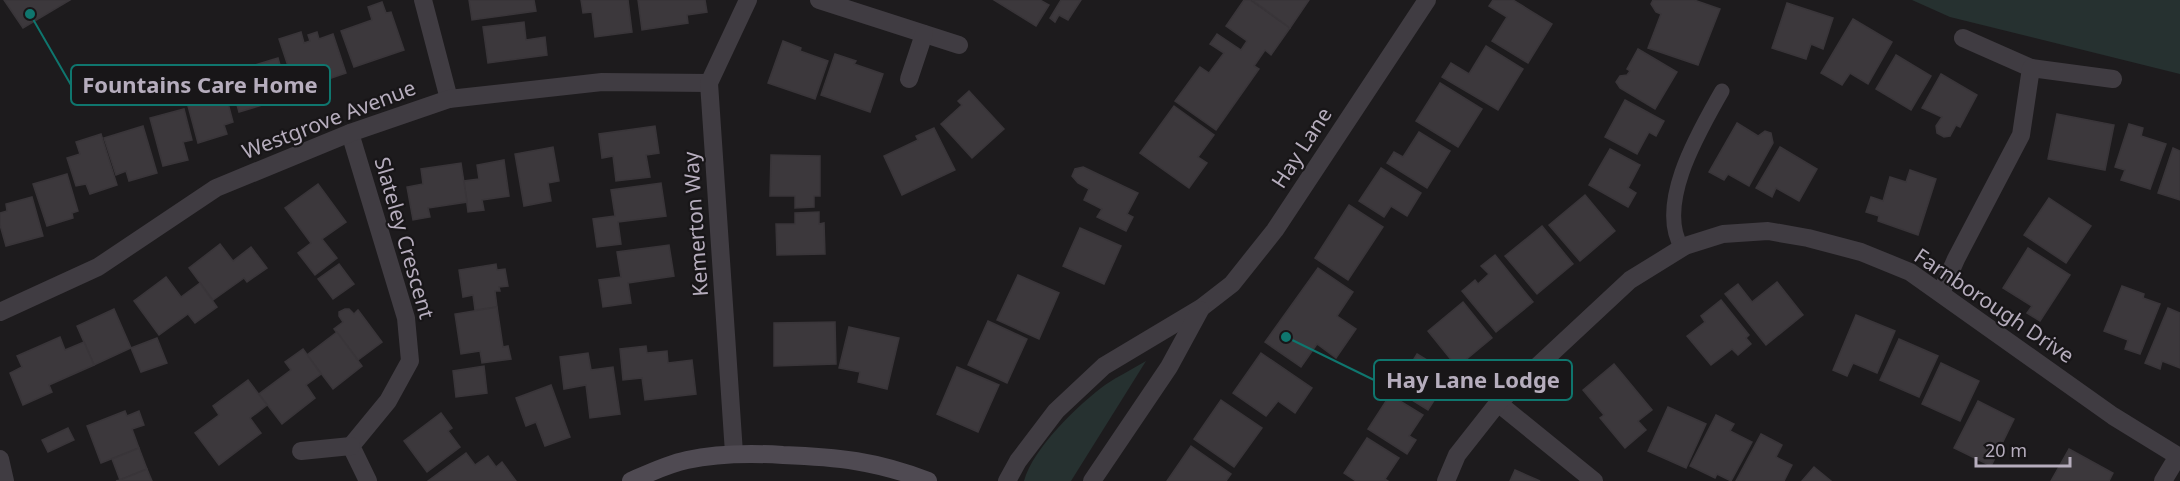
<svg xmlns="http://www.w3.org/2000/svg" width="2180" height="481" viewBox="0 0 2180 481" font-family="'Noto Sans',sans-serif">
<rect width="100%" height="100%" fill="#1d1b1d"/>
<g fill="#263130">
<polygon points="1912,0 2180,0 2180,74 1950,17"/>
<path d="M1146,361L1071,481H1024C1033,448 1078,405 1105,385C1118,376 1133,369 1146,361Z"/>
</g>
<g fill="#3c383c" stroke="#393539" stroke-width="1.5">
<polygon points="4,0 70,0 23,28"/>
<polygon points="469,0 534,0 536,11 472,20"/>
<polygon points="581,0 628,0 632,32 595,37 592,12 583,13"/>
<polygon points="638,0 705,0 707,12 687,15 688,23 642,30"/>
<polygon points="994,0 1040,0 1049,5 1036,26"/>
<polygon points="1061,0 1081,0 1068,20 1059,15 1055,22 1050,18"/>
<polygon points="1244,0 1250,0 1290,28 1271,55 1265,50 1254,66 1259,69 1216,130 1175,101 1200,67 1209,73 1224,53 1210,44 1217,34 1241,50 1247,41 1226,26"/>
<polygon points="1252,0 1309,0 1290,28"/>
<polygon points="1493,0 1513,0 1552,24 1528,63 1492,41 1507,17 1489,6"/>
<polygon points="1653,0 1694,0 1720,9 1698,65 1648,48 1661,14 1656,12 1651,4"/>
<polygon points="382,2 386,13 391,12 404,50 354,67 341,31 372,20 368,7"/>
<polygon points="1787,3 1833,18 1823,49 1811,44 1806,59 1772,48"/>
<polygon points="1853,19 1892,42 1868,84 1850,73 1842,85 1821,73"/>
<polygon points="524,22 526,40 545,37 547,55 488,63 483,27"/>
<polygon points="301,32 304,43 310,41 308,35 317,32 319,39 333,34 346,73 296,90 279,39"/>
<polygon points="783,41 801,48 800,51 828,61 815,99 768,83"/>
<polygon points="1486,46 1523,69 1498,110 1442,77 1451,63 1469,74"/>
<polygon points="1638,49 1677,72 1655,109 1620,88 1616,82 1620,76 1627,75 1630,71 1627,69"/>
<polygon points="835,54 856,61 854,64 883,74 870,112 821,95"/>
<polygon points="1896,55 1931,76 1911,110 1876,89"/>
<polygon points="278,58 289,97 239,112 228,73"/>
<polygon points="1941,74 1977,95 1960,127 1956,125 1950,136 1944,137 1937,133 1936,126 1942,117 1922,108"/>
<polygon points="1440,83 1482,109 1458,147 1416,121"/>
<polygon points="209,84 212,95 225,92 233,122 224,125 227,134 198,143 184,91"/>
<polygon points="969,91 1004,129 972,158 941,124 962,105 958,101"/>
<polygon points="1625,100 1664,121 1656,136 1649,132 1637,154 1605,137"/>
<polygon points="1174,106 1214,135 1198,157 1207,163 1189,188 1140,153"/>
<polygon points="184,109 192,140 183,142 188,160 163,166 150,118"/>
<polygon points="2057,114 2114,125 2105,170 2048,159"/>
<polygon points="1737,123 1758,136 1765,131 1771,133 1773,143 1749,186 1728,174 1724,180 1709,172"/>
<polygon points="2129,124 2143,128 2141,136 2166,144 2150,189 2121,180 2125,170 2115,167"/>
<polygon points="143,126 157,173 129,181 126,171 116,175 104,138"/>
<polygon points="655,126 659,153 646,155 650,177 616,181 613,156 602,158 599,134"/>
<polygon points="934,128 955,170 902,195 884,156 918,140 916,136"/>
<polygon points="1419,132 1450,151 1427,188 1387,163 1394,152 1403,157"/>
<polygon points="101,134 117,185 90,194 86,184 76,186 67,158 80,154 76,142"/>
<polygon points="553,147 559,181 548,183 551,201 524,206 515,154"/>
<polygon points="1780,147 1817,169 1799,201 1776,188 1772,197 1756,188"/>
<polygon points="2173,148 2180,151 2180,200 2158,193"/>
<polygon points="1610,149 1640,165 1628,188 1636,193 1628,207 1589,185"/>
<polygon points="771,155 820,156 820,196 814,196 814,207 795,208 795,196 770,196"/>
<polygon points="504,160 509,196 482,200 484,210 468,212 464,181 479,179 477,165"/>
<polygon points="461,163 467,202 428,208 430,217 413,220 407,187 423,184 421,169"/>
<polygon points="1083,167 1138,193 1127,214 1133,217 1126,231 1097,217 1102,209 1084,200 1089,189 1078,183 1072,176 1075,169"/>
<polygon points="1381,168 1421,193 1407,216 1391,206 1384,217 1359,201"/>
<polygon points="1910,170 1936,179 1918,235 1878,221 1879,216 1866,212 1871,197 1883,201 1890,177 1906,182"/>
<polygon points="67,174 78,211 72,213 73,218 47,226 33,184"/>
<polygon points="661,183 666,216 618,222 621,244 597,247 593,219 615,216 611,190"/>
<polygon points="318,184 346,222 322,239 337,258 315,275 298,253 311,243 285,208"/>
<polygon points="1585,195 1615,231 1580,261 1549,225"/>
<polygon points="32,197 43,236 6,246 0,225 0,213 7,211 6,204"/>
<polygon points="2049,198 2091,226 2066,263 2024,235"/>
<polygon points="1349,205 1383,227 1348,280 1315,258"/>
<polygon points="819,212 819,224 824,223 825,254 777,255 776,224 795,224 795,213"/>
<polygon points="1542,226 1573,264 1537,294 1505,256"/>
<polygon points="1080,228 1121,246 1104,284 1063,266"/>
<polygon points="220,244 233,261 251,247 267,268 247,282 244,278 213,300 189,268"/>
<polygon points="669,245 674,276 628,283 631,303 603,307 599,280 621,277 617,252"/>
<polygon points="2028,248 2070,275 2040,321 2027,313 2032,306 2003,288"/>
<polygon points="1495,255 1533,302 1496,332 1462,291 1475,280 1478,284 1489,274 1481,266"/>
<polygon points="339,264 354,284 333,299 318,279"/>
<polygon points="496,264 497,270 505,269 508,286 499,287 500,291 495,291 497,307 475,310 473,295 463,297 459,270"/>
<polygon points="1318,268 1353,292 1337,316 1356,329 1336,358 1317,344 1301,367 1265,342"/>
<polygon points="1018,275 1059,293 1039,339 997,320"/>
<polygon points="166,277 181,297 200,283 217,307 195,323 188,314 159,335 134,301"/>
<polygon points="1777,282 1803,315 1766,345 1725,294 1738,284 1752,302"/>
<polygon points="2122,286 2144,294 2143,298 2160,304 2140,354 2125,349 2128,340 2104,331"/>
<polygon points="1721,300 1749,335 1746,338 1751,344 1738,355 1732,349 1711,365 1687,336 1705,322 1701,316"/>
<polygon points="1463,302 1492,338 1457,367 1428,331"/>
<polygon points="497,307 503,347 508,346 511,359 482,363 480,351 461,354 455,314"/>
<polygon points="2168,308 2180,313 2180,368 2162,361 2160,369 2145,363"/>
<polygon points="114,309 131,348 94,365 77,326"/>
<polygon points="345,309 349,309 354,314 358,310 382,342 358,360 334,329 343,322 339,316 339,312"/>
<polygon points="1856,315 1895,331 1877,373 1853,363 1847,376 1833,370"/>
<polygon points="988,321 1027,339 1007,383 968,365"/>
<polygon points="835,322 836,364 774,366 774,323"/>
<polygon points="849,327 899,338 887,389 858,382 860,372 839,368"/>
<polygon points="337,332 362,366 333,389 307,355"/>
<polygon points="60,337 65,350 84,342 94,365 49,385 52,392 23,405 10,373 22,367 17,356"/>
<polygon points="157,338 167,363 141,372 131,348"/>
<polygon points="1899,339 1938,356 1919,397 1880,380"/>
<polygon points="646,346 647,353 667,351 668,363 692,360 696,394 645,400 642,378 623,380 620,349"/>
<polygon points="303,349 321,374 306,385 315,398 282,424 259,394 291,370 285,362"/>
<polygon points="588,353 591,370 613,367 620,414 590,418 586,385 564,389 560,357"/>
<polygon points="1261,353 1312,388 1295,413 1278,401 1266,416 1233,393"/>
<polygon points="1417,354 1458,379 1450,391 1443,386 1428,410 1383,382 1394,365 1406,372"/>
<polygon points="1941,363 1979,381 1960,421 1922,404"/>
<polygon points="1614,364 1652,410 1638,421 1646,430 1625,448 1600,418 1604,415 1583,390"/>
<polygon points="484,366 487,393 456,397 453,371"/>
<polygon points="957,367 999,385 978,432 937,414"/>
<polygon points="248,380 267,405 250,418 261,433 219,465 195,433 219,415 213,406"/>
<polygon points="551,385 570,437 545,446 536,422 526,426 516,398"/>
<polygon points="1390,395 1423,415 1409,436 1416,440 1407,454 1368,429"/>
<polygon points="1221,400 1262,428 1234,467 1194,439"/>
<polygon points="1978,401 2014,419 1991,466 1954,448"/>
<polygon points="1668,407 1706,424 1686,468 1648,451"/>
<polygon points="125,411 127,416 139,411 144,425 132,429 139,448 101,463 87,426"/>
<polygon points="441,413 452,428 448,431 460,447 427,472 404,441"/>
<polygon points="1716,415 1734,424 1730,431 1752,442 1731,481 1717,474 1715,478 1690,466"/>
<polygon points="68,428 74,440 48,452 42,440"/>
<polygon points="1761,434 1782,445 1776,457 1792,465 1784,481 1736,481"/>
<polygon points="1367,438 1399,458 1385,479 1388,481 1356,481 1344,473"/>
<polygon points="1191,446 1231,474 1226,481 1167,481"/>
<polygon points="139,448 147,469 120,480 112,459"/>
<polygon points="2069,449 2113,473 2109,481 2051,481"/>
<polygon points="466,453 475,465 488,456 496,467 502,462 516,481 428,481"/>
<polygon points="1814,467 1831,481 1802,481"/>
<polygon points="147,469 152,481 116,481 120,480"/>
<polygon points="1515,470 1540,481 1510,481"/>
</g>
<g fill="none" stroke-linecap="round" stroke-linejoin="round">
<path stroke="#403c42" stroke-width="15" d="M1682,248C1655,204 1700,130 1722,91"/>
<g stroke="#403c42" stroke-width="18">
<polyline points="423,0 449,99"/>
<polyline points="819,0 959,45"/>
<polyline points="1963,38 2031,68"/>
<polyline points="909,79 924,34"/>
<polyline points="350,133 406,318 410,361 388,401 351,446 368,481"/>
<polyline points="1941,293 1956,259 2021,135 2031,68 2113,79"/>
<polyline points="0,312 98,267 216,188 350,133 449,99 602,82 709,83"/>
<polyline points="1498,403 1594,481"/>
<polyline points="301,451 351,446"/>
<polyline points="734,453 709,83 748,0"/>
<polyline points="0,459 5,481"/>
<polyline points="1007,481 1018,461 1056,411 1104,366 1201,308 1232,284 1275,230 1427,0"/>
<polyline points="1092,481 1169,367 1200,310"/>
<polyline points="1446,481 1457,455 1498,403 1630,280 1685,246 1723,234 1768,231 1808,238 1861,252 1910,272 2113,416 2178,456 2163,481"/>
</g>
<path stroke="#4f4a52" stroke-width="18" d="M631,481C649,473 668,464 687,460C719,453 750,453 783,455C838,457 876,461 928,481"/>
</g>
<g text-anchor="middle" stroke-width="4.5" stroke-linejoin="round" paint-order="stroke">
<g font-size="21" fill="#b6adbd" stroke="#181618">
<text transform="translate(329 120) rotate(-21)" y="7">Westgrove Avenue</text>
<text transform="translate(1302 148) rotate(-57)" y="7">Hay Lane</text>
<text transform="translate(696 224) rotate(-94)" y="7">Kemerton Way</text>
<text transform="translate(404 238) rotate(74)" y="7">Slateley Crescent</text>
<text transform="translate(1994 306) rotate(34)" y="7">Farnborough Drive</text>
</g>
</g>
<path fill="none" stroke="#0f766e" stroke-width="2" d="M30 14L71 85M1286 337L1374 380"/>
<g fill="#0f766e" stroke="#181618" stroke-width="2">
<circle cx="30" cy="14" r="6"/>
<circle cx="1286" cy="337" r="6"/>
</g>
<g fill="#181618" stroke="#0f766e" stroke-width="2">
<rect x="71" y="65" width="259" height="40" rx="6"/>
<rect x="1374" y="360" width="198" height="40" rx="6"/>
</g>
<g font-size="22" text-anchor="middle" font-weight="bold" fill="#b6adbd">
<text x="200" y="93">Fountains Care Home</text>
<text x="1473" y="388">Hay Lane Lodge</text>
</g>
<path d="M1976 457v9h94v-9" fill="none" stroke="#b6adbd" stroke-width="3"/>
<text x="1985" y="457" font-size="18" fill="#b6adbd" stroke="#181618" stroke-width="4.5" paint-order="stroke">20 m</text>
</svg>
